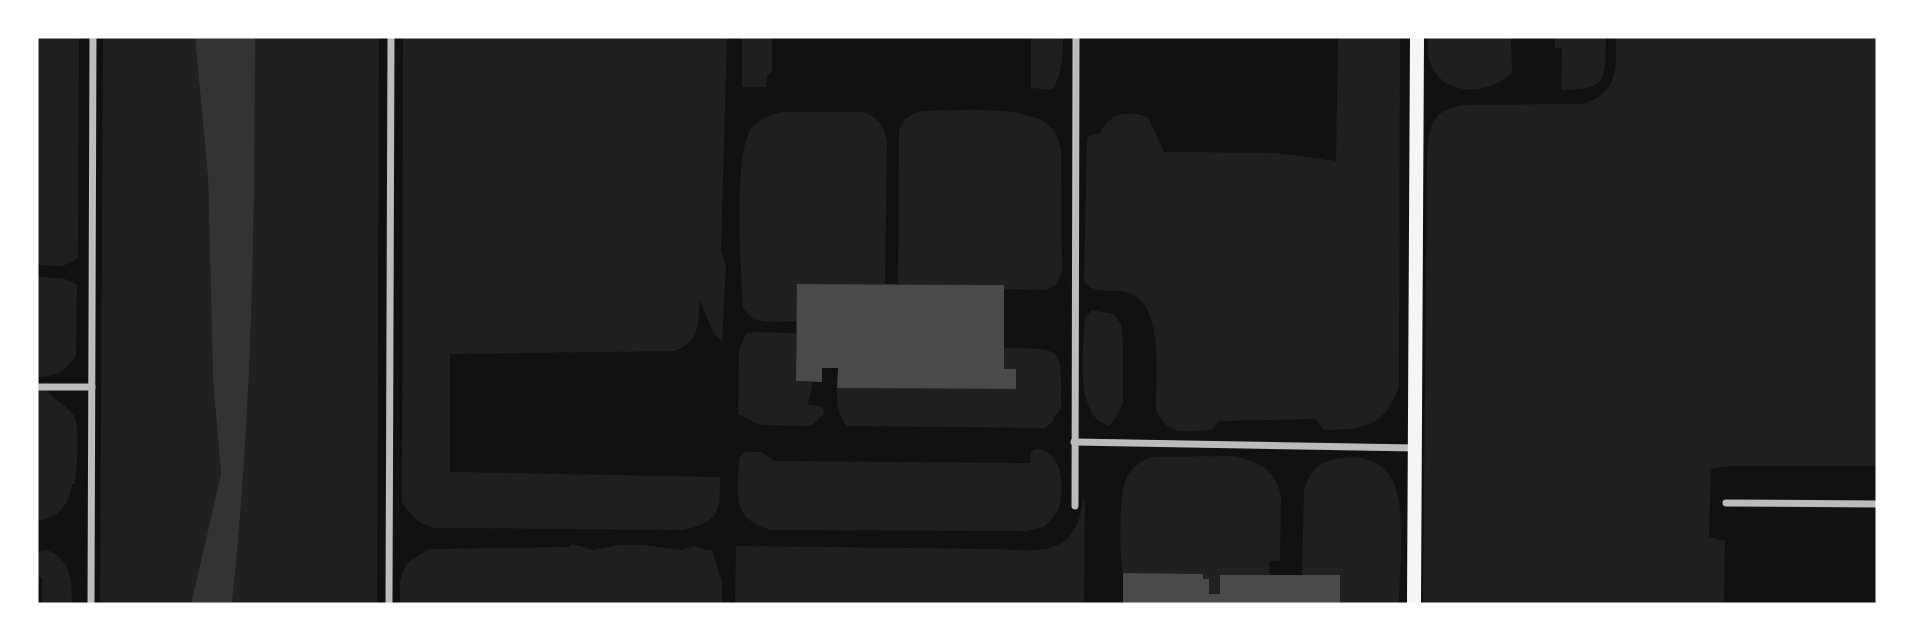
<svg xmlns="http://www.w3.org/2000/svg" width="1914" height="641" viewBox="0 0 1914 641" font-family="'Work Sans',sans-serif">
<rect width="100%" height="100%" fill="#111"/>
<g fill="#202020">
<polygon points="37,37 79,37 78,258 63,266 37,265"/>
<polygon points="103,37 195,37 208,178 213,380 221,474 191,604 100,604"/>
<path d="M255,37H379L377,604H232C252,416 255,226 255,37Z"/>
<path d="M403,37H727L721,252L726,265L722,342L714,334L700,301C697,325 701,340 675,351L450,354V472L720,477C720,513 720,521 683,530L434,528C417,523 411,516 402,502Z"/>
<polygon points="742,37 772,37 772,72 767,77 766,87 742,87"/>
<path d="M1031,37H1063C1063,53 1062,76 1052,90L1031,88Z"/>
<path d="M1338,37H1400L1399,387C1384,428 1363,429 1324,430L1316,419L1220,421L1211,430C1186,431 1168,437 1156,410C1155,377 1167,293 1119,291C1105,290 1094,294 1084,281L1087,138L1093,134H1099C1110,112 1127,110 1148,117L1164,152L1276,153L1336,161Z"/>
<path d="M1428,37H1511L1512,72C1491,95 1445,98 1431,65C1427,56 1428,46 1428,37Z"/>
<path d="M1555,37H1606C1605,79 1609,90 1561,90L1562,48H1555Z"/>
<path d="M1616,37H1877V466H1731L1711,469L1709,537L1725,541L1724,604H1423L1427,159C1429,130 1428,112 1461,105L1583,104C1619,92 1616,69 1616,37Z"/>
<path d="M920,111C952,111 1039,102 1056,133C1058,138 1059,144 1061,149L1062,272L1057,284L1045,290L1004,289L1003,285L898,284L899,130L906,118Z"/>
<path d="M781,112H864C879,118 883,125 887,140L885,284H797V321C777,321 752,327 743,307C741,272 732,149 753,126C760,118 772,115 781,112Z"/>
<path d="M37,276L65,279L77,285L76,356C67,371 54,377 37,377Z"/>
<path d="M1092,310L1114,314L1121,324L1123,346V403L1119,413L1109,426C1073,416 1084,346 1085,318Z"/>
<polygon points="756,332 796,333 796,381 813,382 808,404 823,407 824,414 811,426 760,425 738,414 739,350 746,334"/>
<path d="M1004,348C1067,349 1061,346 1061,409L1054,417L1053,421L1045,428L847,426C837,413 837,404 837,388L1016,389V370L1004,369Z"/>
<path d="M37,387H44C51,397 63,403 72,413C82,424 76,468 75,484H72C69,505 59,518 37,521Z"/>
<path d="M1036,449C1062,451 1064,482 1060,504C1059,512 1050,521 1044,527L1026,531L771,530C729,518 738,494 739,458L745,452H761L774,461L1030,463L1031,452Z"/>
<path d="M1232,456C1259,462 1274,467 1281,496L1280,561H1269L1270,575H1220V594H1209V579H1203L1202,574L1123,573C1119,557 1119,494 1126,479C1130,469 1141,461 1150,457Z"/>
<path d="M1351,457C1367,458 1384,463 1392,479C1407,506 1399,572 1399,604H1340V575H1302L1304,489C1314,462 1325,460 1351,457Z"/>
<path d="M1083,498L1085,502L1084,604H735L736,546L999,549C1044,552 1077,555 1083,498Z"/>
<polygon points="573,544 593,550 618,545 642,545 681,550 695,546 702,549 712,550 722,582 722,604 400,604 400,581 403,571 408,562 429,549 568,547"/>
<path d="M47,550C72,560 72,581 72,604H42V578L37,577V552Z"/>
</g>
<path fill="#333" d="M195,37H255C255,226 252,416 232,604H191L221,474L213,380L208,178Z"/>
<g fill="#4a4a4a">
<polygon points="797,284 1004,285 1004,369 1016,369 1016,389 837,388 838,368 822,368 822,382 796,381"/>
<polygon points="1123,573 1203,574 1203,579 1209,579 1209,594 1220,594 1220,575 1340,575 1340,604 1123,604"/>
</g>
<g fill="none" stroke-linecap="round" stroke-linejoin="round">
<g stroke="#bcbcbc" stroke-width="7">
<polyline points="37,387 92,387"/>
<polyline points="1074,442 1415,448"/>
<polyline points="1726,503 1877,504"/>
<polyline points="1075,506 1076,37"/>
<polyline points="91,604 93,37"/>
<polyline points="389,604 391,37"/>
</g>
<polyline stroke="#f5f5f5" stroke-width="14" points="1414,604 1417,37"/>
</g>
<rect width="1914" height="641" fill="none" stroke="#ffffff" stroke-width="77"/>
</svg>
